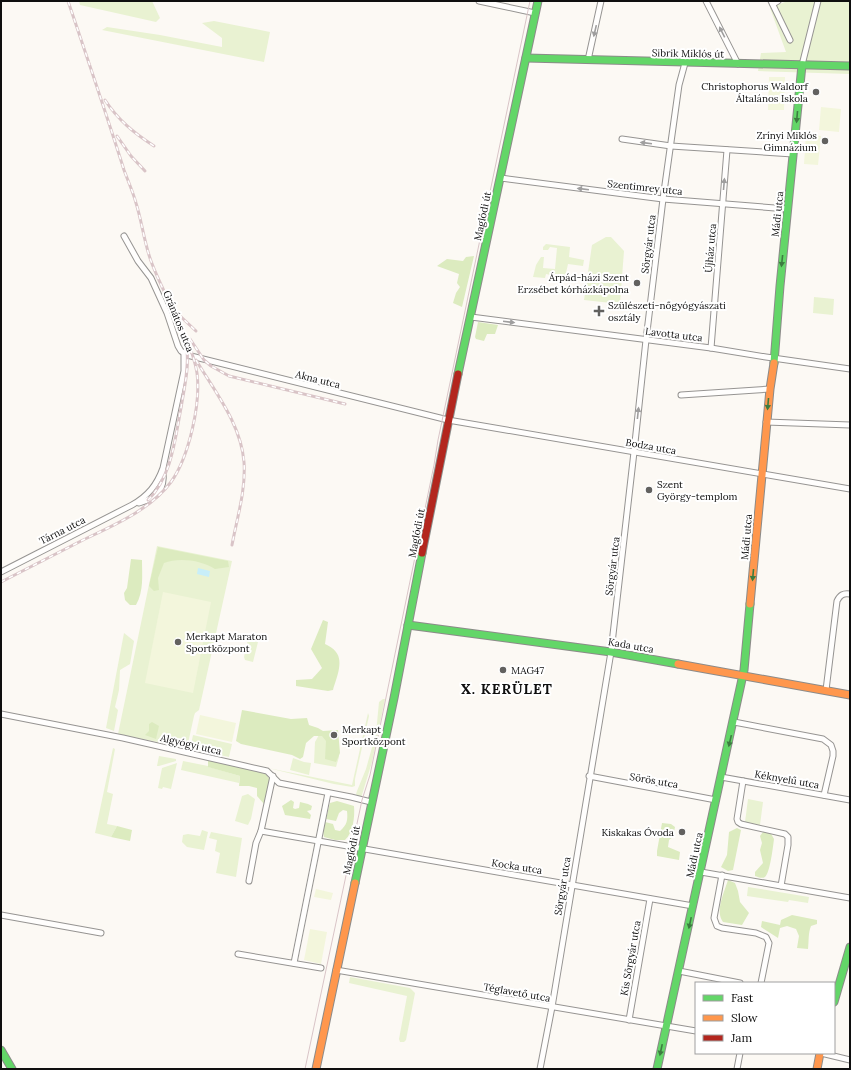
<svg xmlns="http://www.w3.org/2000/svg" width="851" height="1070" viewBox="0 0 851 1070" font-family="Lora,serif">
<rect width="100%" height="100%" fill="#fcf9f4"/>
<g fill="#e9f2d2">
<polygon points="79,1 152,1 160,18 156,22 80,5"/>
<polygon points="792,1 850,1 850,74 758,71 761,53 786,52 770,8 785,2"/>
<polygon points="214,21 270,32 264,62 102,30 107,27 160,35 222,47 222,38 202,23"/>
<polygon points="606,237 611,237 624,251 620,304 584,300 592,245"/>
<polygon points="546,244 570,247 569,257 584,260 583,266 568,264 566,273 564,278 546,274 545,278 533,277 536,265 541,257 544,257 543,268 555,269 557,248 550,247 548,250 543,250 543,247"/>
<polygon points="814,297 834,299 833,315 813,313"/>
<polygon points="157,546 232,561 199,710 195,713 194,716 187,748 118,734"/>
<polygon points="124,633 134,641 130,664 120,670 119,690 115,707 118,710 114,731 106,728"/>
<polygon points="248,639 258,642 253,662 245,660 244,657"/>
<polygon points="383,699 385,699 372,762 361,798 359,798 356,794 357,791 366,769 376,733 379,702"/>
<polygon points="368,713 369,716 355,779 355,786 352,787 334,784 268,768 352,785"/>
<polygon points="337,732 339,757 336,767 314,763 315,742 320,733"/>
<polygon points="193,735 232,744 229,757 190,749"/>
<polygon points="113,748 115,749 107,792 113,794 107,824 117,826 111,837 95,833"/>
<polygon points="159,756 176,759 176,761 159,766 157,766"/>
<polygon points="293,758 304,762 311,763 309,775 290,770"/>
<polygon points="183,761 208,766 209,767 240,776 239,783 181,770"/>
<polygon points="177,763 171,789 163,787 162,789 158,788 162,768"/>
<polygon points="248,794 255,799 251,819 248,825 235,821 242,796"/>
<polygon points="748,799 763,802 760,825 745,822"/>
<polygon points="202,830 208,832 204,850 187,847 182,842 183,835 188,834 200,836"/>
<polygon points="211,832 242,838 236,877 216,873 220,853 215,851 217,840 209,838"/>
<polygon points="748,887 809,897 808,903 789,900 788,902 747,896"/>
<polygon points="350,977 410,988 415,993 406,1040 404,1042 400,1042 399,1039 407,996 349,983"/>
</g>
<g fill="#dcebbf">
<polygon points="474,256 462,307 453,303 456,293 460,287 457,283 459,274 437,266 447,259 463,261 466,257"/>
<polygon points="478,322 498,325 495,334 487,334 484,341 476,339 475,337"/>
<path d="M158,547L228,561L229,567L215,569C202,560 178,557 164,563L158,578L159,590L154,591L149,586Z"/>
<path d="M131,559L142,560C142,575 144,591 136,605H130L125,600L124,593L127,588Z"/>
<path d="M323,620L328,622L325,644C329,646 333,648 336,652C344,662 336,679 333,690L328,691L296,686V680L312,679L322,668L311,649Z"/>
<polygon points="242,710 291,719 307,718 309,725 318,728 323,731 338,730 340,753 336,762 325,759 326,741 322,736 314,736 306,743 303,757 300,759 292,755 241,744 236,741"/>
<polygon points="152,722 159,726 156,739 145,735 149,731 149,724"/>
<polygon points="208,760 266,774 270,780 264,804 257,796 257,788 249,786 239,786 240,776 208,767"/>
<polygon points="291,800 294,802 293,808 295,809 299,808 300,802 308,804 312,806 311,810 307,811 311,815 310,819 285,815 282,806"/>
<path d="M337,801L354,806C355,817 353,833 345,840H335L324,837L323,831L325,822L333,824L335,830L340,831C347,825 348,820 347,811L343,810L339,813L336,821L326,819L330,803Z"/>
<polygon points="662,823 671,824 675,827 673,837 669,840 668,847 680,852 679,860 657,856 657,851"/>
<polygon points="117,826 132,830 130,841 111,837"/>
<polygon points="737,828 741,830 733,870 728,871 721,867 727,855 729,832"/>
<path d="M763,832H770L774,839C773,847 770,873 765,877C762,879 758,877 755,876V872L763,863L760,850L762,843L760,836Z"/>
<path d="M728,880L735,883L738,891L740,902L749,913L742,925L723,922C715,911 724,893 728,880Z"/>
<path d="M792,915L817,920V924L811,926C808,933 809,941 808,949L797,948L799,936L796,929L787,926L780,928L778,938L761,927L762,921L780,925L781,920Z"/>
</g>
<g fill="#f3f6dc">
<polygon points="769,77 785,77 784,110 768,110"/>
<polygon points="821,107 841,109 839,132 819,130"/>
<polygon points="806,134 821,136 818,165 804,164"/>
<polygon points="163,592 211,602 193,693 145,683"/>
<polygon points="200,715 236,723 232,742 196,734"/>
<polygon points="316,889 333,893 331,900 314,897"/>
<polygon points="310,929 327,932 321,964 304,960"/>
</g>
<polygon fill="#c8eef9" points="198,568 210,571 209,577 197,574"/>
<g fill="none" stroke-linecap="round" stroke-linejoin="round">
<g stroke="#969492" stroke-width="7">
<g id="street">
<polyline points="479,1 535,13"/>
<polyline points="706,1 738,64"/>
<polyline points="771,1 790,40"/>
<polyline points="773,4 778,1"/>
<polyline points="588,60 601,1"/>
<polyline points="802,65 818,1"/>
<polyline points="622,139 671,146 793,154"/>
<polyline points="501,178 663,199 788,209"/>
<polyline points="124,236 138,261 151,278 167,313 178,346 181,351 187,355 448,420 850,489"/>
<polyline points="471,317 711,348 766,357 850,369"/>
<polyline points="711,348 727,150"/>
<polyline points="681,395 770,389"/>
<polyline points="766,422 850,425"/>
<path d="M139,503C157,498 165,490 163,471"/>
<path d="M1,572L132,505C148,496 157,485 163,468L184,371V353"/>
<path d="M826,690L837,601C840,595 843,593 850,594"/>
<polyline points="1,714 123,738 267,771 279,783 351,797 371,802"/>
<polyline points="734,722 823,739 831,745 833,751 833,756 824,795"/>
<polyline points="589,776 716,800"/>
<polyline points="721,777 850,800"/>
<polyline points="743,781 737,819 738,822 741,824 785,834 788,837 788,845 781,886"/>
<polyline points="261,831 693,906"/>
<polyline points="701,872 850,898"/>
<polyline points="722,875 714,918 717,926 722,928 756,933 766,937 769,943 761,983"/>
<polyline points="249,881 256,843 261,831 273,776"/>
<polyline points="1,915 101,933"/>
<polyline points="238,954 321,968"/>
<polyline points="294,963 328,793"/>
<polyline points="336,970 696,1031"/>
<polyline points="679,971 740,983"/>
<polyline points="629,1020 650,899"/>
<polyline points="821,1053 850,1060"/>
<polyline points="540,1069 552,1007 611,652 634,452 646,340 663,199 679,85 685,63"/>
<polyline points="737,1069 740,1053"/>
</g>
</g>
<g stroke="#8c8b89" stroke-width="9">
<g id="fast">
<polyline points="526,58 850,66"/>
<polyline points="774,363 780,286 802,65"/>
<polyline points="458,374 538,1"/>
<polyline points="408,625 611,652 678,664"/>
<polyline points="355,883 394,698 422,553"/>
<polyline points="834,1002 850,947"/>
<polyline points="1,1050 12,1069"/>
<polyline points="657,1069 744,670 750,604"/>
</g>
</g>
<g stroke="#8c8b89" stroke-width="9">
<g id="slow">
<polyline points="750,604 770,389 774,363"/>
<polyline points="678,664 850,695"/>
<polyline points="316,1069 355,883"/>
<polyline points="817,1069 820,1053"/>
</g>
</g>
<g stroke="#8c8b89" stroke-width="9">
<polyline id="jam" points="422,553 458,374"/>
</g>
<use href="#street" stroke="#fffefd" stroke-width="5"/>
<use href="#fast" stroke="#63d668" stroke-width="7"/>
<use href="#slow" stroke="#ff974d" stroke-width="7"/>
<use href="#jam" stroke="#b3261e" stroke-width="7"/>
<polyline stroke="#d9c4c7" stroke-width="1" points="305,1069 362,800 370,775 434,465 438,440 530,1"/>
<g stroke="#d9c4c7" stroke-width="3">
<g id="rail">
<path d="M105,100C118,120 134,133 154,146"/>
<polyline points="117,136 131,156 145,171"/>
<polyline points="178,314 196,331"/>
<polyline points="190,339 204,360 211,366 229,376 345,404"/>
<path d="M196,360C215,392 241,424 244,462C246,490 237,518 232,545"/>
<path d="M148,500C172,476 175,439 181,408C184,389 189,369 187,350"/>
<path d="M1,582C28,568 56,554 83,540C114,525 150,510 171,482C189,457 201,403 197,373C191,337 164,297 151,261C144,242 142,222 136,203C133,192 128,181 124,170C106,113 87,57 68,1"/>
</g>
</g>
<use href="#rail" stroke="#fff" stroke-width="1.5" stroke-dasharray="4.5" stroke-linecap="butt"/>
</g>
<defs><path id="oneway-solid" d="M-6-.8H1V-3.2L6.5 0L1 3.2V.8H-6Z"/></defs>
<g fill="#9f9e9e">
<use href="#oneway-solid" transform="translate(595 31) rotate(103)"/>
<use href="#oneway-solid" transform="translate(722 32) rotate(-117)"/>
<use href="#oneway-solid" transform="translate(646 143) rotate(-173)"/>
<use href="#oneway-solid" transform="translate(724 184) rotate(-85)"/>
<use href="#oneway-solid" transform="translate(583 189) rotate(-173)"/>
<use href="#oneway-solid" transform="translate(509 322) rotate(7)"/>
<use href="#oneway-solid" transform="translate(638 413) rotate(-84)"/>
</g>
<g fill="#3d7c40">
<use href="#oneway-solid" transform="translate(797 117) rotate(95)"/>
<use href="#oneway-solid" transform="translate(782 261) rotate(96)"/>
<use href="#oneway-solid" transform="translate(768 404) rotate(95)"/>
<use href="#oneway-solid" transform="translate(753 575) rotate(95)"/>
<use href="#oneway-solid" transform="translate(730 741) rotate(103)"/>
<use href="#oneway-solid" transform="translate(690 923) rotate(102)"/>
<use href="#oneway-solid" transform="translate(661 1050) rotate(102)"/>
</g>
<g fill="#62615f" stroke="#fff" stroke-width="1.5">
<circle cx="816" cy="92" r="4"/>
<circle cx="825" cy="141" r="4"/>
<circle cx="637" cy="283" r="4"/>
<path d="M597 305h4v4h4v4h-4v4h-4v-4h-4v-4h4z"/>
<circle cx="649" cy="490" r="4"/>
<circle cx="178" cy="642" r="4"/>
<circle cx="503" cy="670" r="4"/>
<circle cx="334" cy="735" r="4"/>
<circle cx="682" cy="832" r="4"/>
</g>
<g text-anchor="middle" stroke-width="4" stroke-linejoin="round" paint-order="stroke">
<g font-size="10" fill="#0f0f0f" stroke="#fff">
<text transform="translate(688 53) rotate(1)" y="4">Sibrik Miklós út</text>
<text transform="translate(645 187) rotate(6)" y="4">Szentimrey utca</text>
<text transform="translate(777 214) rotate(-84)" y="4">Mádi utca</text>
<text transform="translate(482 216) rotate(-78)" y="4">Maglódi út</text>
<text transform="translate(648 244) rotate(-83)" y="4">Sörgyár utca</text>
<text transform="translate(710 248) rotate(-85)" y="4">Újház utca</text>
<text transform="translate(179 321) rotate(68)" y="4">Gránátos utca</text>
<text transform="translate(674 334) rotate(7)" y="4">Lavotta utca</text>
<text transform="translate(318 379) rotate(14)" y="4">Akna utca</text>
<text transform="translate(651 446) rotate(10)" y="4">Bodza utca</text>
<text transform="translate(62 530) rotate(-27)" y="4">Tárna utca</text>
<text transform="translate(416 533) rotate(-79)" y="4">Maglódi út</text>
<text transform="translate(746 537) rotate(-85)" y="4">Mádi utca</text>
<text transform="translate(612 566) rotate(-83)" y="4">Sörgyár utca</text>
<text transform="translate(631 645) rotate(10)" y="4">Kada utca</text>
<text transform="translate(191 744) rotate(13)" y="4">Algyógyi utca</text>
<text transform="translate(787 779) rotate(10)" y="4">Kéknyelű utca</text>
<text transform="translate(654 780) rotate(10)" y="4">Sörös utca</text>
<text transform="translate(351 850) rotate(-78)" y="4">Maglódi út</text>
<text transform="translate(694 855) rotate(-78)" y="4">Mádi utca</text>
<text transform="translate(517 866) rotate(9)" y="4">Kocka utca</text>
<text transform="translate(562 886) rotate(-81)" y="4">Sörgyár utca</text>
<text transform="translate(630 958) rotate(-80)" y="4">Kis Sörgyár utca</text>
<text transform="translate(517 992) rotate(10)" y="4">Téglavető utca</text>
</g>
<g font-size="10" fill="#0f0f0f" stroke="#fff" text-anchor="start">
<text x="808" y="90" text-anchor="end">Christophorus Waldorf<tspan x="808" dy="12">Általános Iskola</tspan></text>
<text x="817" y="139" text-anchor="end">Zrínyi Miklós<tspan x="817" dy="12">Gimnázium</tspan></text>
<text x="629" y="281" text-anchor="end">Árpád-házi Szent<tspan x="629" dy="12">Erzsébet kórházkápolna</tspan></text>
<text x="608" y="309">Szülészeti-nőgyógyászati<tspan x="608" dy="12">osztály</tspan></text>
<text x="657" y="488">Szent<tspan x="657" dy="12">György-templom</tspan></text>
<text x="186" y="640">Merkapt Maraton<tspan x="186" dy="12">Sportközpont</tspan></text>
<text x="511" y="674">MAG47</text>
<text x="342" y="733">Merkapt<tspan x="342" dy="12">Sportközpont</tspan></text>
<text x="674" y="836" text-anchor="end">Kiskakas Óvoda</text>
</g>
<g font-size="14" font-weight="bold" letter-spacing="1" fill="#0f0f0f" stroke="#fff">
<text x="507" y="694">X. KERÜLET</text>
</g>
</g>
<rect width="851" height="1070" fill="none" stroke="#0f0f0f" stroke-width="4"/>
<rect x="695" y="982" width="140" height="72" fill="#ffffff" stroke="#9f9f9f"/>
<rect x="703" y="995" width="20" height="6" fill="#63d668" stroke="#9f9f9f"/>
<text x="731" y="1002" font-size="12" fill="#0f0f0f">Fast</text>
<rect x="703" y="1015" width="20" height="6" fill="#ff974d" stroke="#9f9f9f"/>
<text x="731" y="1022" font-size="12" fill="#0f0f0f">Slow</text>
<rect x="703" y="1035" width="20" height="6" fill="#b3261e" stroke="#9f9f9f"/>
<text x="731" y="1042" font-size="12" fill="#0f0f0f">Jam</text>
</svg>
